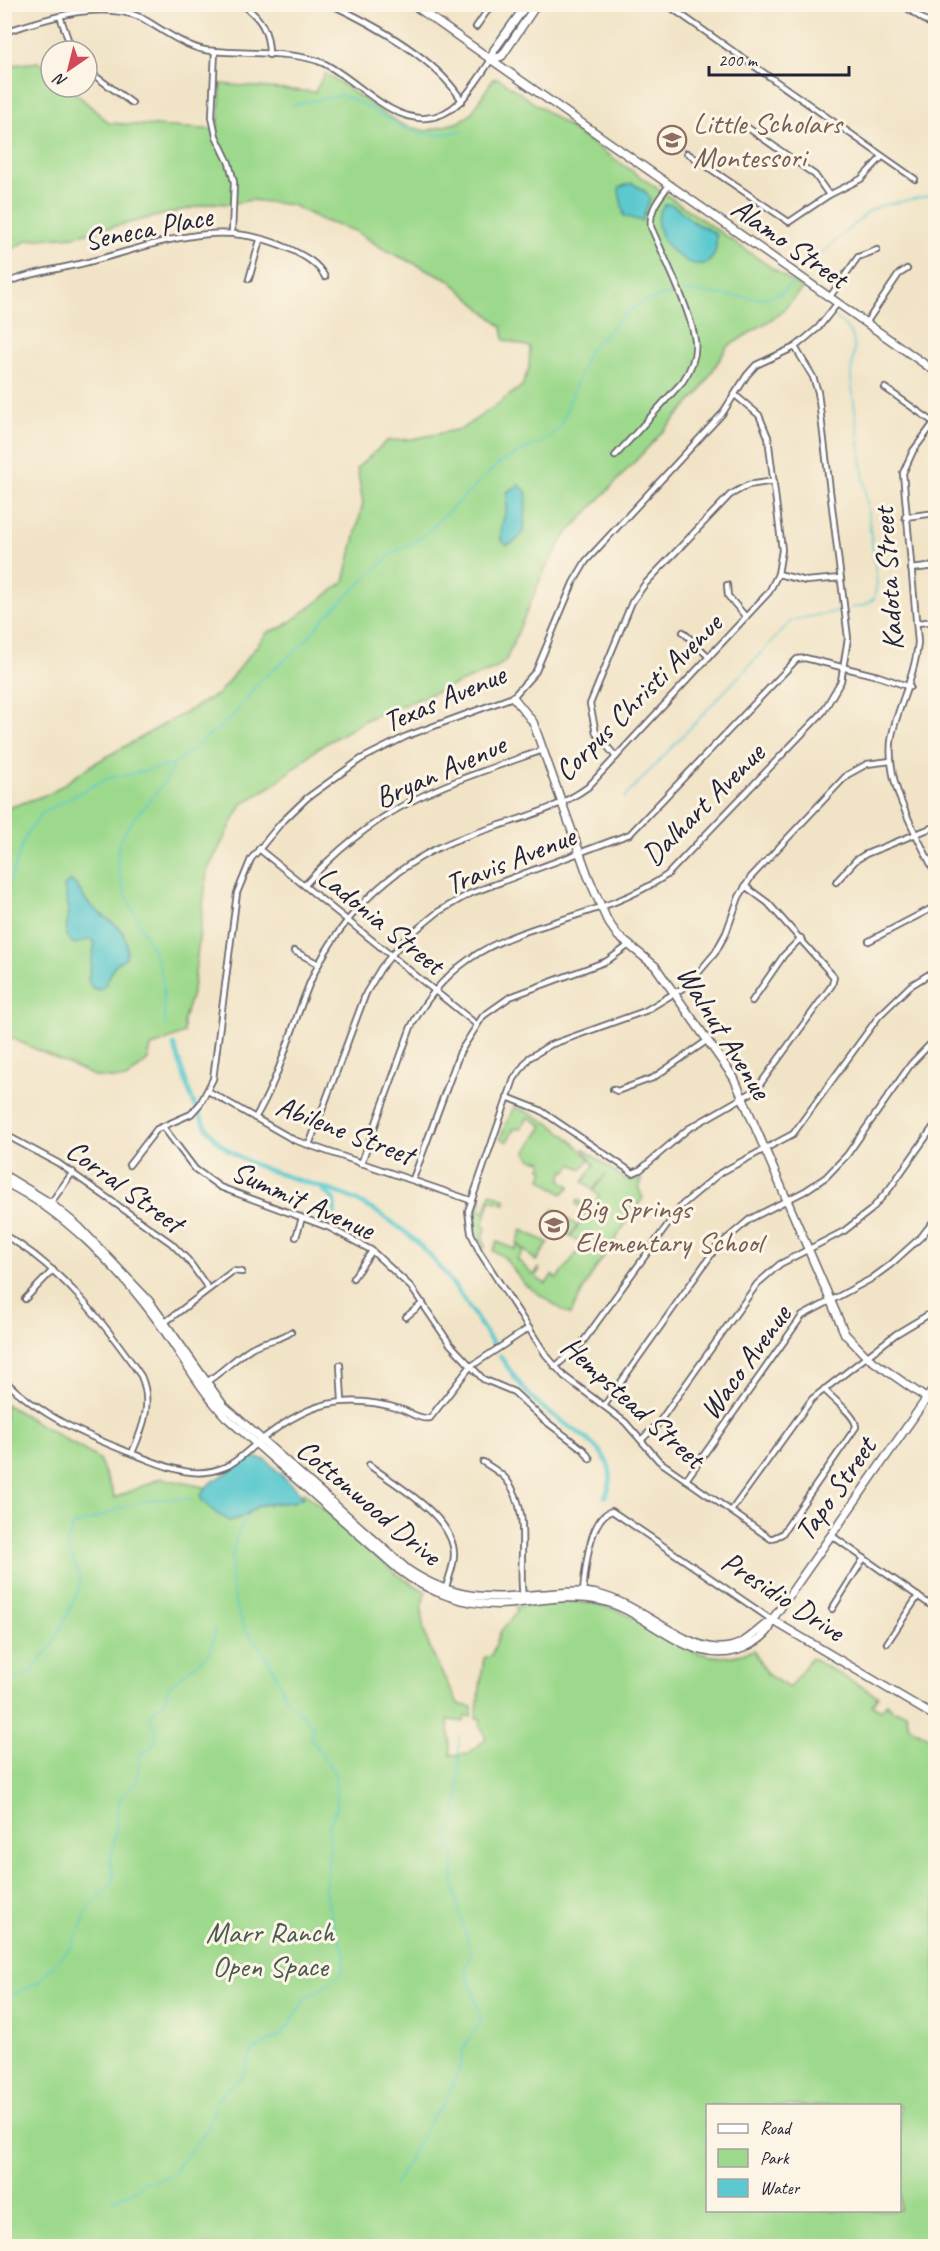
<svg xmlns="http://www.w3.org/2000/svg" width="940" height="2251" viewBox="0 0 940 2251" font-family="Caveat,sans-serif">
<rect width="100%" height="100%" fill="#fcf5e5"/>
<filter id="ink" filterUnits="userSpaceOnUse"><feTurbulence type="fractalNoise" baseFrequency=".0167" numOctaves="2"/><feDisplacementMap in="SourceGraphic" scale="12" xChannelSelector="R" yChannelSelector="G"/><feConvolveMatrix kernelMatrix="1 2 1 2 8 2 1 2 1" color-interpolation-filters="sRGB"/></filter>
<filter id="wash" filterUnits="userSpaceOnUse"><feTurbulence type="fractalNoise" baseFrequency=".008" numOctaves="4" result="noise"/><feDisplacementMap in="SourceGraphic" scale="24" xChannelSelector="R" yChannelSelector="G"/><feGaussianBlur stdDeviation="1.35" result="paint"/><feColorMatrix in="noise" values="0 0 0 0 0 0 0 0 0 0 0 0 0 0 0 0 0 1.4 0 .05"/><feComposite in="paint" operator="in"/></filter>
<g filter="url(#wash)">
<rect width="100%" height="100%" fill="#f1e3c6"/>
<g fill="#9dd98c" stroke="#607e64" stroke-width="1.5" fill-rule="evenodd">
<polygon points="38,62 51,71 51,87 69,87 109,123 218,130 221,84 315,92 325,73 388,116 403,125 426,131 459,122 471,114 493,79 498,78 802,289 780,314 727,347 699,393 565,536 544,571 506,660 495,669 367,719 318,748 275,784 242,804 207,871 193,990 184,1019 184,1033 151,1047 148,1060 126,1079 96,1077 5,1035 5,809 51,793 92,765 218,694 268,632 283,627 344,582 363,503 357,468 387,441 412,439 461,429 488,411 522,386 529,368 530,347 504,340 502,327 448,279 387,251 355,231 324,221 292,205 251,200 230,204 212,203 74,236 28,240 5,253 5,66"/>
<path d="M514,1107C544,1117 572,1136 589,1160L582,1169L572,1164L567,1171L564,1170L561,1180L570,1186L562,1194L541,1179L544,1171L541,1168L543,1161L531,1159L526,1152L543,1126L528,1117L521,1128L514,1129L507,1142L500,1138Z"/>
<polygon points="583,1148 626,1180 642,1180 639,1189 643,1198 592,1274 570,1315 524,1284 504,1257 493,1251 497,1242 515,1249 517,1245 524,1251 517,1259 533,1275 540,1268 536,1278 546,1284 552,1275 557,1279 583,1245 571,1237 587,1212 576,1204 578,1200 591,1207 599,1196 593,1191 606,1174 593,1189 583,1182 594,1165"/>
<path d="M491,1193L506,1200L505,1204L490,1200L483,1226L486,1228L483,1237L485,1249C475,1232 473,1216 479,1197L482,1199L479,1210L484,1212Z"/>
<polygon points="554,1209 577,1226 570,1236 547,1220"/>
<polygon points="522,1230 549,1243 536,1261 517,1243"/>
<path d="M5,1404L99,1459L115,1498L161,1478L218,1490L246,1516L252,1508L304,1492L395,1573L426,1592C410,1627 443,1672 458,1704L472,1707L471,1717L465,1716L464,1722L448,1720L451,1755L468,1754L486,1739L480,1725L481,1719L476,1718L484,1658L491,1656L501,1631L517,1612L516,1607C545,1604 575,1598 604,1606C656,1620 694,1676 753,1650L768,1675L789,1688L811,1658L878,1696L872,1705L881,1710L887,1703L893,1710L906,1713L909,1726L935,1741V2246H5ZM708,2106H900V2210H708Z"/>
</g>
<g fill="#5bc9cf" stroke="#3e7685" stroke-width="1.5">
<polygon points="632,183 646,192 650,199 642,221 624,216 619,191 620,187"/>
<path d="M666,204C678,204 685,217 695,223C703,228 710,228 716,235C721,303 631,236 666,204Z"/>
<path d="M519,485L526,491L527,496C523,514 531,538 507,545L501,540L502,524L507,508V492Z"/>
<path d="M71,881C78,885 82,896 88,903C105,922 133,925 126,957L114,966L106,984L99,990L92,988L88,980L95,943L90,939L74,944L66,936L68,907L64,886Z"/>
<polygon points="253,1457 266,1460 304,1497 293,1502 260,1505 240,1518 230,1521 217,1514 202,1501 201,1495 209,1484"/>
</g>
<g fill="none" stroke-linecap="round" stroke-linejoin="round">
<g stroke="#5bc9cf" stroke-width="1.5">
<path d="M293,105L341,95C389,111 404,147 463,130"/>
<polyline points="804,269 868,212 880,206 936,194"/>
<path d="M683,292C714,288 769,313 792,283"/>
<path d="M833,316C863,337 853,346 851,378L877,583L874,599L863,606L851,608"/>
<polyline points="624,798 792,620 839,611"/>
<polyline points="4,897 26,835 43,812 106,779 173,765 204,740 233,716 260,681 303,644 324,618 393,553 421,538 498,464 529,447 540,444 560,427 589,350 627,312 643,302 674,293"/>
<path d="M166,1025C162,1008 165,992 162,975C153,935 102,877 122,837C134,813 165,790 173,765"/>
<path d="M4,1685L32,1673C38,1659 46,1656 51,1647C56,1638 80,1589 80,1584C81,1572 70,1556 66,1544L74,1525C90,1522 102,1515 118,1509C142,1499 166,1498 192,1499"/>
<path d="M4,1996C13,1998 19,1990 28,1988L30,1984L37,1983L72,1946L89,1908L112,1883L114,1876L110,1860L114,1847C111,1839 115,1836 116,1828C118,1800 114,1800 137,1782L140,1754L153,1746L157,1733L150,1715L164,1702L169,1686L210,1653L215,1631"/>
<path d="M394,2186L429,2123C433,2113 438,2112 443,2104C450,2093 463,2061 463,2050C469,2040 473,2029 482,2021L465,1967L471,1955C464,1923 451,1896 454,1863C455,1855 448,1844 448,1836L457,1818L455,1806L459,1800V1736"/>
<polyline points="112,2200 137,2190 143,2182 155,2181 171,2174 208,2129 216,2103 223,2093 244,2075 252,2051 283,2034 307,1996 323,1988 343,1971 345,1954 334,1928 325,1890 330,1845 329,1826 337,1808 335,1774 310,1736 314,1727 286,1699 274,1670 256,1642 245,1630 236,1606 231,1584 232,1559 236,1539 247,1516"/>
</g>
<g stroke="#5bc9cf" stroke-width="4.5">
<path d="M174,1045C184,1074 193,1113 214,1137C241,1169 303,1179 341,1194C358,1200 374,1210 389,1220C436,1251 463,1298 493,1344"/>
<polyline points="322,1189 334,1200 335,1214"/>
<path d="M500,1356C512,1373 524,1392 541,1406C568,1430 629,1452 605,1497"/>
</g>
</g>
</g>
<g filter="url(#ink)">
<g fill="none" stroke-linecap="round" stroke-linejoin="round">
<g stroke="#6a666c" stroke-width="8">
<g id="street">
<path d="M242,4C261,18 269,31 269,55"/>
<path d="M330,4C373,24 437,59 462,101"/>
<polyline points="666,4 915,179"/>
<polyline points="901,4 936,28"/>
<polyline points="60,16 72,51"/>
<polyline points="476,27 492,4"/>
<path d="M4,32C48,19 96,0 140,17C160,28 183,46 205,50C239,55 294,50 323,63C355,78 389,121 426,118C458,116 474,84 491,60"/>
<polyline points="215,51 212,117 216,136 229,163 234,182 232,233"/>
<polyline points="87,70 132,103"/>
<polyline points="741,123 815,175 829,195"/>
<polyline points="687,153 789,222 829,195 861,179 882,157"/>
<polyline points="249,279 260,240"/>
<path d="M4,284C29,273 54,270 80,264C153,247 215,214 290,249C304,256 318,263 325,277"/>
<polyline points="829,298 858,257 877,250"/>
<polyline points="866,323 899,274 907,269"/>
<polyline points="885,388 936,424"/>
<path d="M936,420L913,451L903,473L918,642C915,677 899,703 892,735C883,783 917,834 936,875"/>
<path d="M615,456L683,381C691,369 697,356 695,341C691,311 664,257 651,227C649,209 659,199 669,185"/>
<polyline points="905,517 936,513"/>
<polyline points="911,569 936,566"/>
<polyline points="778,574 806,581 841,578"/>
<polyline points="727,585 728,596 746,617"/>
<polyline points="917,623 936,621"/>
<polyline points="683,632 709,657"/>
<polyline points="616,757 596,733 590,704 632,602 645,584 730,495 748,485 774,481"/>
<polyline points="259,849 476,1024"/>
<polyline points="836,882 856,860 866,854 936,826"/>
<path d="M305,885C378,803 443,785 543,750"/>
<polyline points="869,941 936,906"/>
<polyline points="294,951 319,964"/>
<polyline points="752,1001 784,955 801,938"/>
<polyline points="613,1089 617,1091 653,1078 708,1040"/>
<polyline points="208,1091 294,1140 470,1200"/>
<polyline points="507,1097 540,1110 633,1173 640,1170 688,1129 756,1090 832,985 834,977 768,903 745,886"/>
<path d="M255,1118C278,1081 289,1036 305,995C327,935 372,884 428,853C477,826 543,820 588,787L769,592L778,574L782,550L768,437L759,415L735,395"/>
<polyline points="164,1128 195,1169 220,1187 330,1228 371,1250 411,1287 450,1344 483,1379 514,1392 544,1420 584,1450 590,1459"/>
<polyline points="4,1134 58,1163 171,1243 188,1260 208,1288"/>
<polyline points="309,1145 366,993 381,968 405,939 438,912 469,894 630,834 797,659 805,658 878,676 910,687"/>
<path d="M361,1164L411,1027C471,912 574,937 667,875L823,712L841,681L848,638L818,392L813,377L795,347"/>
<polyline points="129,1165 157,1129 191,1114 200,1104 213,1079 237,893 251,859 281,823 307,798 361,759 407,736 513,697 536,671 573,583 586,561 722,414 747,375 756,365 795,347 818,328 837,304"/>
<polyline points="413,1179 460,1052 483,1016 510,997 607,961 629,945"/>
<polyline points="50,1204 73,1172"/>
<path d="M4,1235C59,1265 106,1325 141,1376C153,1403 143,1428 132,1453"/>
<polyline points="296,1237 302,1218"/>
<polyline points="353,1278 372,1251"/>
<polyline points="25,1299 53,1270"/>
<polyline points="406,1317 423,1303"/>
<polyline points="164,1323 233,1271 242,1272"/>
<polyline points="340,1365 342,1401"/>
<polyline points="555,1367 582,1343 682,1205 720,1173 793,1134 879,1016 910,986 936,970"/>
<path d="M4,1380C42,1417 85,1435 133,1454C164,1465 192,1481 225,1467C237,1462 247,1451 257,1443C279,1426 301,1410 328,1404C352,1399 377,1402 400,1409C410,1412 420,1420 430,1418L470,1367L529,1328"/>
<path d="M205,1383C221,1373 235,1358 251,1348C264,1340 279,1341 291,1332"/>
<path d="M824,1389C832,1399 856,1415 856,1427L782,1534L771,1539L659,1461L625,1422L564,1376L546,1355L479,1251L471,1233L468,1211L514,1079L529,1058L550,1045L645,1011L688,985L715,953L726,933L739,897L751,877L847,775L867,764L891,761"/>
<polyline points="604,1406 716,1248 750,1219 805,1191 826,1177 847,1155 911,1064 936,1038"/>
<polyline points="641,1440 657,1425 757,1284 780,1264 844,1231 871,1210 890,1188 936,1123"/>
<path d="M483,1462C491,1467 500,1472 506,1479C533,1512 517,1559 523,1597"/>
<path d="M369,1465C397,1486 453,1516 454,1554C454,1568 448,1578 445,1591"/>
<polyline points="686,1480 802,1316 871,1279 890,1265 921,1237 936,1218"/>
<polyline points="731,1511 812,1399 896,1334 936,1310"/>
<polyline points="831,1535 936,1609"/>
<path d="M583,1592C585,1572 589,1517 612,1511L772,1620"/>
<polyline points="832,1609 864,1558"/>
<polyline points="887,1643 918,1596"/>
</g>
</g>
<g stroke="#6a666c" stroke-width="10">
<g id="secondary">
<polyline points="412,4 936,372"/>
<polyline points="491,60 502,56 537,4"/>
<polyline points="491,60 494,50 527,4"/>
<polyline points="513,697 533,722 588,876 607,920 618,936 655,966 734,1078 845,1334 867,1357 936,1405"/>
<path d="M4,1175L50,1203L79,1227L149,1301L223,1405L408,1570C454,1601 490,1599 543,1594C561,1593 580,1590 597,1594C640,1604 680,1646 717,1648C744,1649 752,1633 772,1620L936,1385"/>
<path d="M4,1182C63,1210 119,1268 157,1320C180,1352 199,1388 226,1417L398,1569C429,1593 468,1607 508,1604C538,1601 568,1594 599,1600C651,1610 696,1678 753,1643C762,1638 771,1631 772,1620"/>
<polyline points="772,1620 936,1717"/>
</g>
</g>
<use href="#street" stroke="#fff" stroke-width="4.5"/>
<use href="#secondary" stroke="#fff" stroke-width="7"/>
</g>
</g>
<defs>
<g id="school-ring" transform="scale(1.5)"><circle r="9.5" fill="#fcf5e5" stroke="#8d6e63" stroke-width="1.5"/><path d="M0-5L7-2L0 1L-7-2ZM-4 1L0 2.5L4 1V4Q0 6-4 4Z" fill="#8d6e63"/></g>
</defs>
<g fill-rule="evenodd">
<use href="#school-ring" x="672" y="140"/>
<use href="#school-ring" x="554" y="1225"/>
</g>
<g text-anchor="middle" stroke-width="6" stroke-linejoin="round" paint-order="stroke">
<g font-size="30" fill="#785e54" stroke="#fcf5e5" text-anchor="start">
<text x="693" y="133">Little Scholars<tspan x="693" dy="34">Montessori</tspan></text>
<text x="575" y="1218">Big Springs<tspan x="575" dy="34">Elementary School</tspan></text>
</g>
<g font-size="30" fill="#22223b" stroke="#fcf5e5">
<text transform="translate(148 228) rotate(-11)" y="10">Seneca Place</text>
<text transform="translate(790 243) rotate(35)" y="10">Alamo Street</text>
<text transform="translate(888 579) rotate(-94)" y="10">Kadota Street</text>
<text transform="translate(638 697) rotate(-45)" y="10">Corpus Christi Avenue</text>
<text transform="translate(444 698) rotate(-23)" y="10">Texas Avenue</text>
<text transform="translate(440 771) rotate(-24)" y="10">Bryan Avenue</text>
<text transform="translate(703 804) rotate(-45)" y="10">Dalhart Avenue</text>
<text transform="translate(510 860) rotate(-22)" y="10">Travis Avenue</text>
<text transform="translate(381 920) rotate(39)" y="10">Ladonia Street</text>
<text transform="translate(724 1032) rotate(58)" y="10">Walnut Avenue</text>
<text transform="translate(345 1130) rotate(21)" y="10">Abilene Street</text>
<text transform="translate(125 1186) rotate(36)" y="10">Corral Street</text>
<text transform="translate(303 1200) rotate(24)" y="10">Summit Avenue</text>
<text transform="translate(745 1362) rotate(-54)" y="10">Waco Avenue</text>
<text transform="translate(633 1402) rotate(42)" y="10">Hempstead Street</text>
<text transform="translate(835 1489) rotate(-55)" y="10">Tapo Street</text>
<text transform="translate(369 1502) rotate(40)" y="10">Cottonwood Drive</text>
<text transform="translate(783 1596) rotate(33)" y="10">Presidio Drive</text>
</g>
<g font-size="30" fill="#475953" stroke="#fcf5e5">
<text x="270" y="1942">Marr Ranch<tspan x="270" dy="34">Open Space</tspan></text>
</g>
</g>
<rect width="940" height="2251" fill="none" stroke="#fcf5e5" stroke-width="24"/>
<rect x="706" y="2104" width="195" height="108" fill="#fcf5e5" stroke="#a5a1a1" stroke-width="1.5"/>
<rect x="718" y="2124" width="30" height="9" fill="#ffffff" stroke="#a5a1a1" stroke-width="1.5"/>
<text x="760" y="2134" font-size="18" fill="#22223b">Road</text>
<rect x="718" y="2149" width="30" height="18" fill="#9dd98c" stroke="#a5a1a1" stroke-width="1.5"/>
<text x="760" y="2164" font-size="18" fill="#22223b">Park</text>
<rect x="718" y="2179" width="30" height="18" fill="#5bc9cf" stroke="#a5a1a1" stroke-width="1.5"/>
<text x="760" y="2194" font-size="18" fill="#22223b">Water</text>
<g transform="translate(69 69) rotate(215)"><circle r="28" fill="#fcf5e5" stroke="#a5a1a1" stroke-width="1.5"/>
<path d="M0-4.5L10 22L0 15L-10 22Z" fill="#d1495b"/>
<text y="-9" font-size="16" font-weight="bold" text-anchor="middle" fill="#22223b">N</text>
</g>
<path d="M709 66v9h140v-9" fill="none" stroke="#22223b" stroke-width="3"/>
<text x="718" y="66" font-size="18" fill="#22223b" stroke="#fcf5e5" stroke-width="4.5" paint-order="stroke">200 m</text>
</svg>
